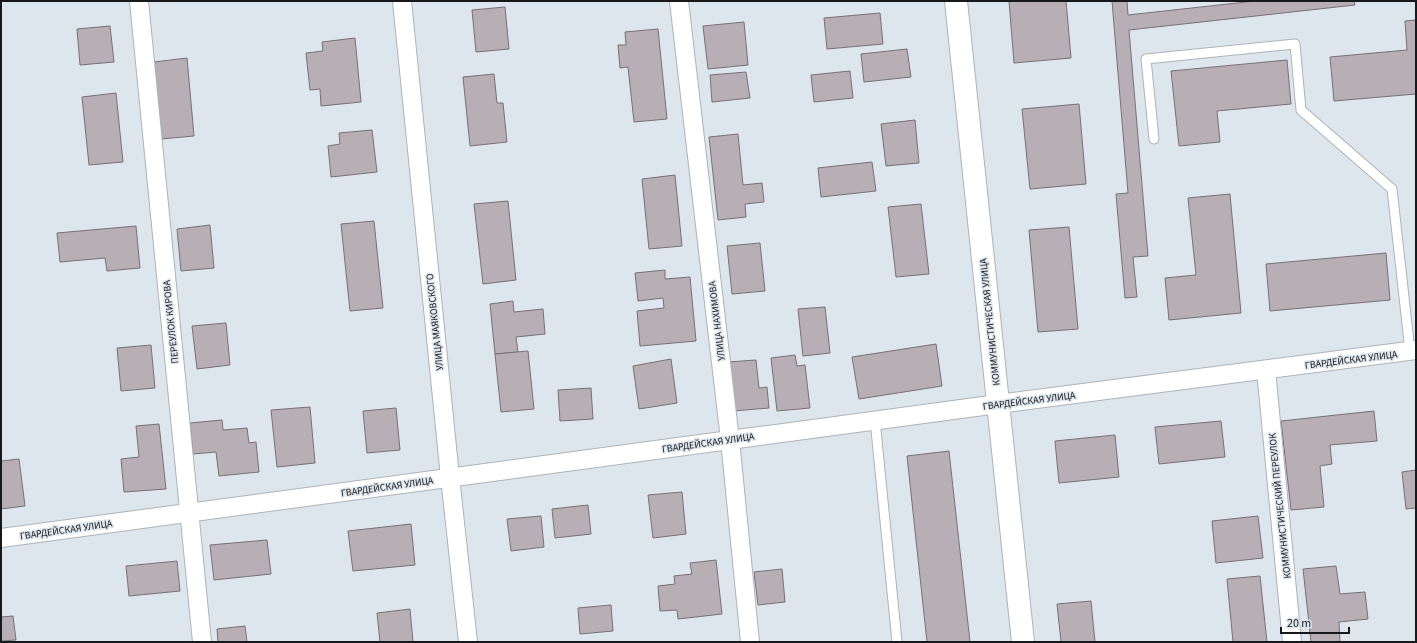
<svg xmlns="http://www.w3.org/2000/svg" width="1417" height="643" viewBox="0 0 1417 643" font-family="'Source Sans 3',sans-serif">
<rect width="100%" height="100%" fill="#dee6ed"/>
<g fill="#b8afb6" stroke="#777076">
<polygon points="1009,1 1066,1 1071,58 1014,63"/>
<polygon points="1112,1 1127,1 1128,15 1255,1 1354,1 1355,5 1129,30 1148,256 1133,257 1137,297 1125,298 1116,194 1128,193"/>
<polygon points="505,7 509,49 476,52 472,10"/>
<polygon points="880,13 883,44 827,49 824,18"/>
<polygon points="1416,20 1416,94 1334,101 1330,57 1407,50 1405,21"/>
<polygon points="744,22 748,65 708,69 703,26"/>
<polygon points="110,26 114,62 80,65 77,29"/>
<polygon points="658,29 667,119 634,122 628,67 620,68 618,45 626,45 625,32"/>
<polygon points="355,38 361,102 321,106 320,89 310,90 306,53 323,51 322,42"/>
<polygon points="907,49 911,77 864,82 861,54"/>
<polygon points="187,58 194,136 161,139 154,62"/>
<polygon points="1287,60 1291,104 1217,111 1220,142 1179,146 1171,71"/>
<polygon points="850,71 853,98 814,102 811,75"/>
<polygon points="746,72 750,98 712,102 710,75"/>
<polygon points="494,74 497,103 503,103 507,142 470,146 463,77"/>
<polygon points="116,93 123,162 89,165 82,97"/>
<polygon points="1079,104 1086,184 1030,189 1022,109"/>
<polygon points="915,120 919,163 886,166 881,124"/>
<polygon points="372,130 377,172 331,177 328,146 340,144 339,133"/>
<polygon points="738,134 743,185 762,183 764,202 745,204 746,217 718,220 709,137"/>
<polygon points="872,162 876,191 821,197 818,168"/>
<polygon points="675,175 682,246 649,249 642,179"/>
<polygon points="1230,194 1241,313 1169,320 1165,278 1196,275 1188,198"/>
<polygon points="508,201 516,280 483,284 474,204"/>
<polygon points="921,204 929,274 896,277 888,207"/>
<polygon points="374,221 383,308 350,311 341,224"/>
<polygon points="210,225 214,268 181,271 177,229"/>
<polygon points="136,226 140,268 107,271 105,258 60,262 57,233"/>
<polygon points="1069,227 1078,329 1038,332 1029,230"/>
<polygon points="760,243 765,291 732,294 727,246"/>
<polygon points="1386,253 1390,300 1270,311 1266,264"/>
<polygon points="665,270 665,279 690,277 696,341 640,346 637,311 664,308 663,298 638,301 635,273"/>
<polygon points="513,301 514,312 543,309 545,334 516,337 518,352 495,354 490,304"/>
<polygon points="825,307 830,353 803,356 798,309"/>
<polygon points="226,323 230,365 197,369 192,326"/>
<polygon points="936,344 942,386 859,399 852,357"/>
<polygon points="151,345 155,388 121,391 117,348"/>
<polygon points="528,351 534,409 501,412 495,354"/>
<polygon points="795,355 797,366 805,365 810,408 777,411 771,358"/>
<polygon points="671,359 677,403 639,409 633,366"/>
<polygon points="756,360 759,388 767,387 769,408 733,411 728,362"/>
<polygon points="591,388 593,419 560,421 558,390"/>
<polygon points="310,407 315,463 277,467 271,410"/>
<polygon points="396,408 400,450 367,453 363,411"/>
<polygon points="1374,411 1377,441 1330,445 1332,464 1320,466 1324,507 1291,510 1281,421"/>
<polygon points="222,420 223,430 247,428 249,443 256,442 259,472 219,476 216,452 193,454 190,423"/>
<polygon points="1221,421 1225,457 1159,464 1155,427"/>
<polygon points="159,424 166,489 124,492 121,459 139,457 136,426"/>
<polygon points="1115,435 1119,477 1059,483 1055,441"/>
<polygon points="949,451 970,642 927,642 907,456"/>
<polygon points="19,459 25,506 1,509 1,461"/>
<polygon points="1416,470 1416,508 1406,509 1402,472"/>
<polygon points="682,492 686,534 653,538 648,495"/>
<polygon points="588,505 591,534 555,538 552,509"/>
<polygon points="541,516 544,547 511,551 507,519"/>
<polygon points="1258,516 1263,558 1216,563 1212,521"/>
<polygon points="411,524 415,565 353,571 348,531"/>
<polygon points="267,540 271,574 214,580 210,545"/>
<polygon points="716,560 722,614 678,619 677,610 660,611 658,586 675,584 674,576 692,574 690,563"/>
<polygon points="177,561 180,591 129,596 126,566"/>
<polygon points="1336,566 1340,594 1365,592 1368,619 1339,622 1340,642 1311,642 1303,569"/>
<polygon points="782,569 785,602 758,605 754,572"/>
<polygon points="1260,576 1267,642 1233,642 1227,579"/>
<polygon points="1091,601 1095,642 1061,642 1057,604"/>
<polygon points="611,605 613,631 580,634 578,608"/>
<polygon points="410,609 413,642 380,642 377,613"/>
<polygon points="13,616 16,640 1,641 1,617"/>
<polygon points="245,626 247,642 218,642 217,629"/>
</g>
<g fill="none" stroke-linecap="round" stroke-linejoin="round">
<g stroke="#acb3bb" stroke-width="11">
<g id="service">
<polyline points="1154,139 1146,59 1295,44 1301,110 1392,189 1410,351"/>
<polyline points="875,420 897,642"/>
</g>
</g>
<g stroke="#acb3bb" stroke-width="20">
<g id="minor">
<polyline points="139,1 202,642"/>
<polyline points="402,1 450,477 468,642"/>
<polyline points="679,1 730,440 750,642"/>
<polyline points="1266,370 1292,642"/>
<polyline points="1,538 998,404 1416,350"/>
</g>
</g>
<g stroke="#acb3bb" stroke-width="24">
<polyline id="tertiary" points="956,1 1023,642"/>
</g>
<use href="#service" stroke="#fff" stroke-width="9"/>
<use href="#minor" stroke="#fff" stroke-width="18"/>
<use href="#tertiary" stroke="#fff" stroke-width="22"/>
</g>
<g text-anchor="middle" stroke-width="3" stroke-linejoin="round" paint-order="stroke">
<g font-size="10" fill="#16181b" stroke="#dee6ed">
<text transform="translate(716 321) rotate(-97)" y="4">УЛИЦА НАХИМОВА</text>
<text transform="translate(170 322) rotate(-96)" y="4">ПЕРЕУЛОК КИРОВА</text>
<text transform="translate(434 322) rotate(-96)" y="4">УЛИЦА МАЯКОВСКОГО</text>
<text transform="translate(989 322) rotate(-96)" y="4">КОММУНИСТИЧЕСКАЯ УЛИЦА</text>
<text transform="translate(1351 359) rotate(-7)" y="4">ГВАРДЕЙСКАЯ УЛИЦА</text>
<text transform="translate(1029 400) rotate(-7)" y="4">ГВАРДЕЙСКАЯ УЛИЦА</text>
<text transform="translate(708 442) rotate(-8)" y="4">ГВАРДЕЙСКАЯ УЛИЦА</text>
<text transform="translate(387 486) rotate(-8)" y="4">ГВАРДЕЙСКАЯ УЛИЦА</text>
<text transform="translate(1279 506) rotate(-96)" y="4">КОММУНИСТИЧЕСКИЙ ПЕРЕУЛОК</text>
<text transform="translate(66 529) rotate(-8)" y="4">ГВАРДЕЙСКАЯ УЛИЦА</text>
</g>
</g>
<rect width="1417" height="643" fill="none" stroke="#16181b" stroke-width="4"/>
<path d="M1281 627v6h68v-6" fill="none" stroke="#16181b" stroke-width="2"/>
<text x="1287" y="627" font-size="12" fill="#16181b" stroke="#dee6ed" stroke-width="3" paint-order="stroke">20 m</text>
</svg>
